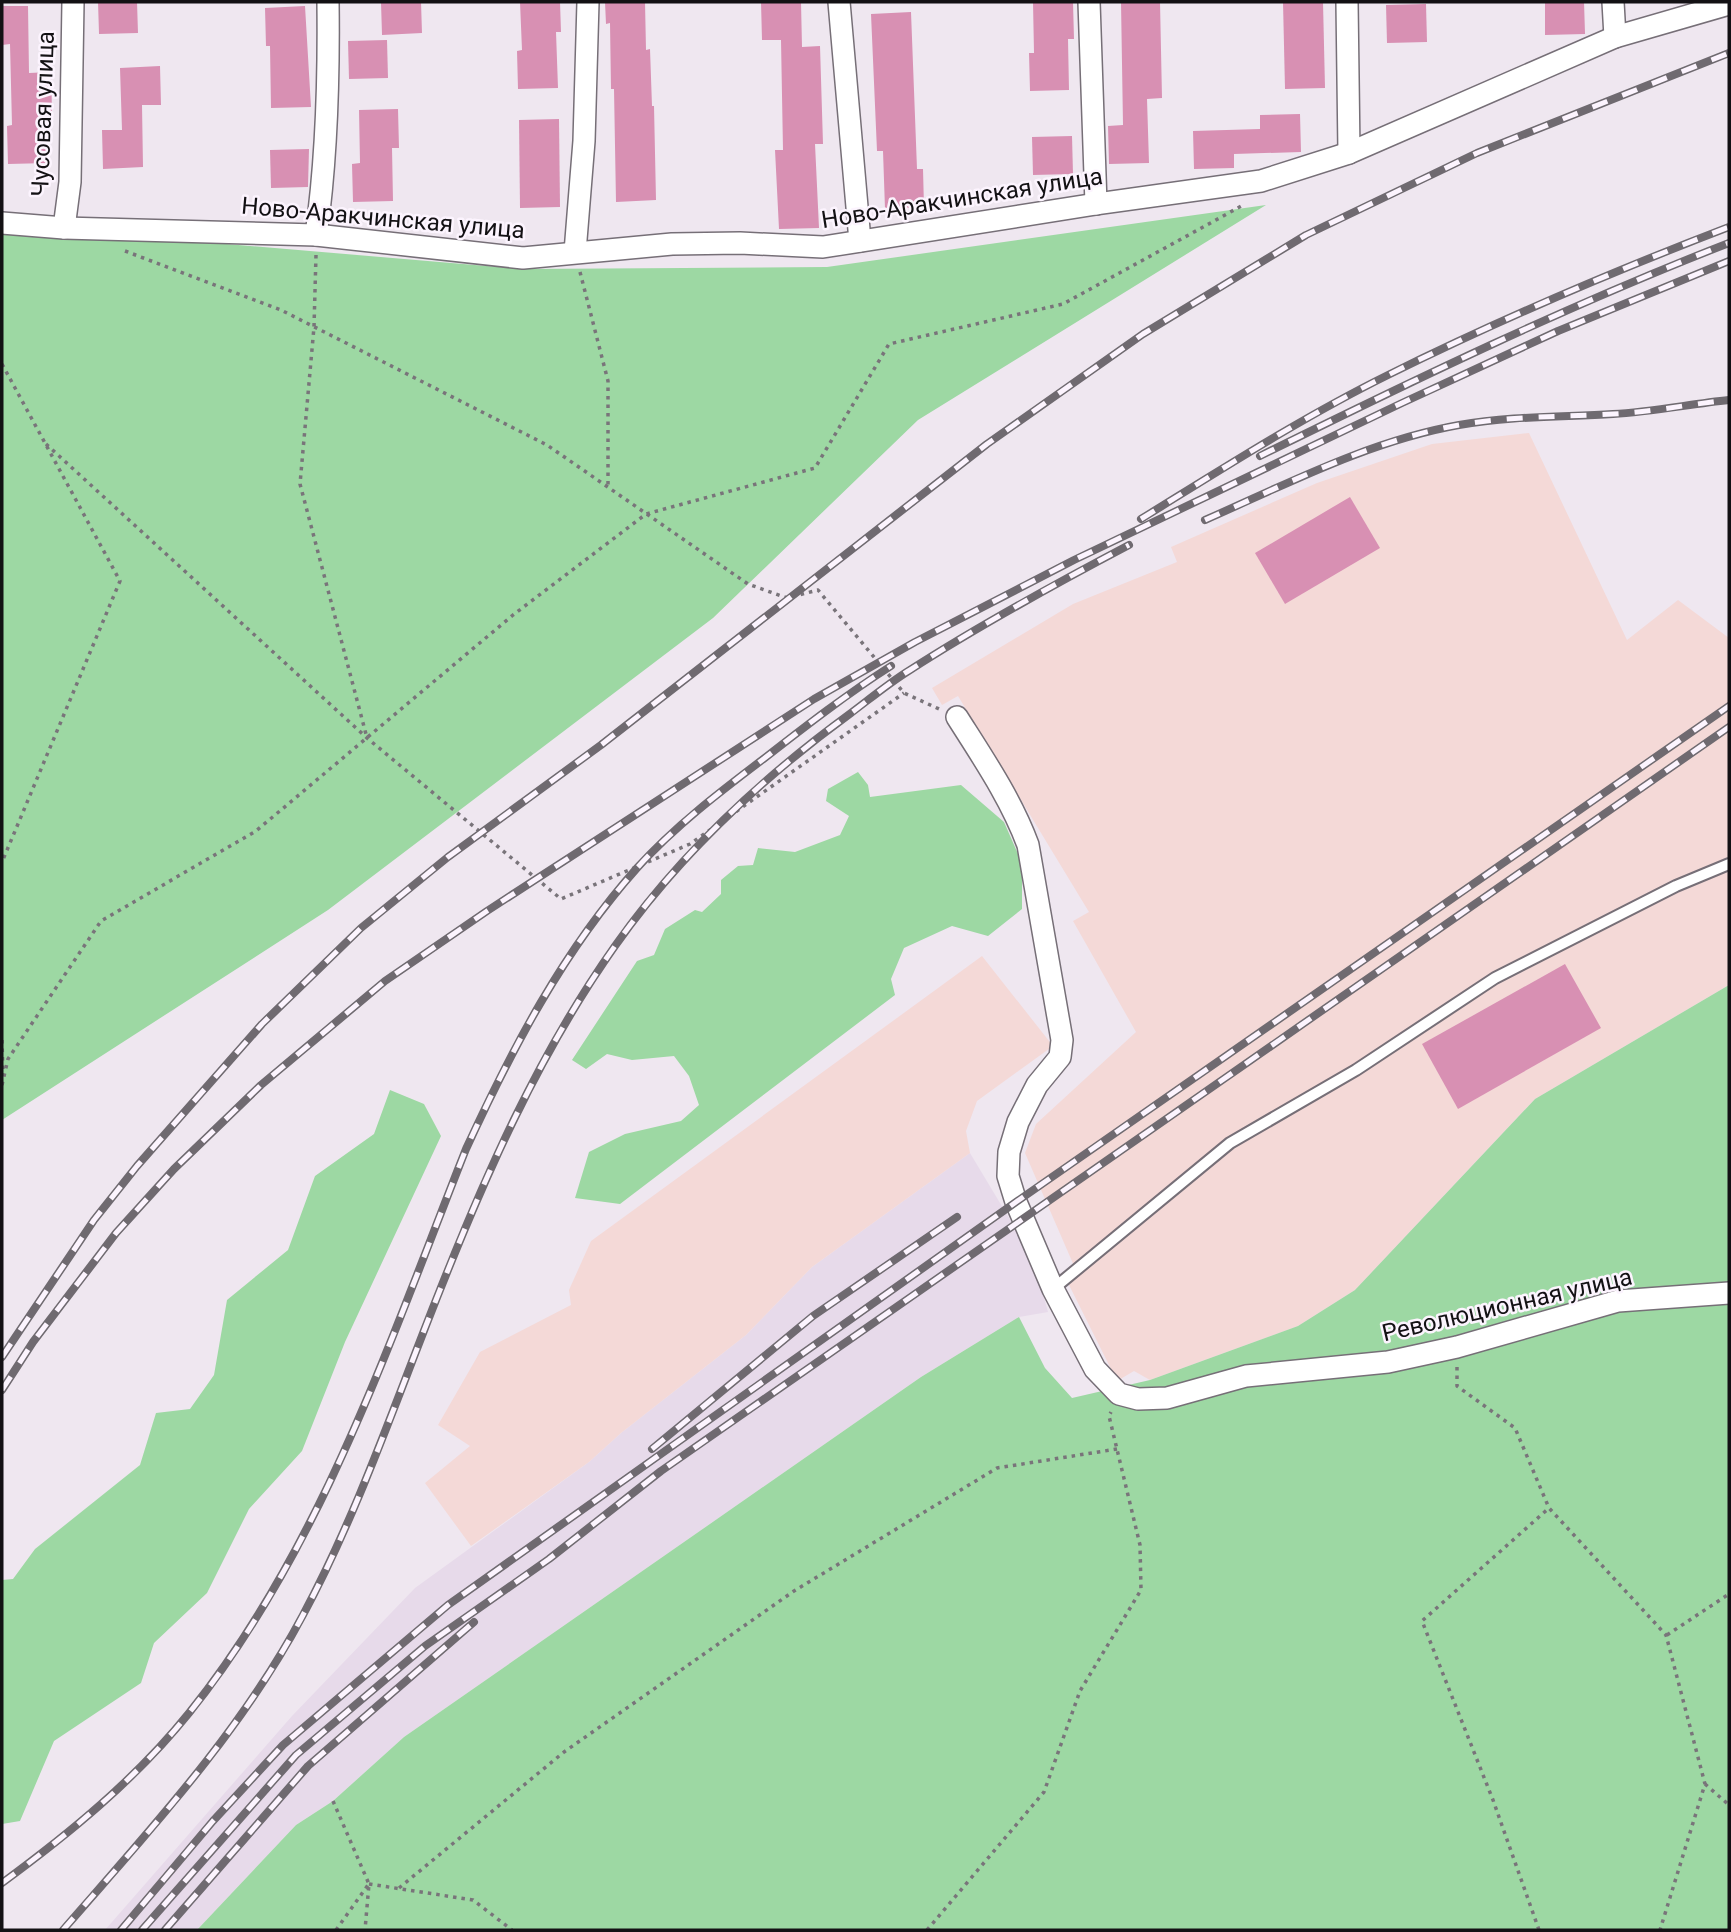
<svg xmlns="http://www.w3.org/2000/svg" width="1731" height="1932" viewBox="0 0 1731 1932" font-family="Roboto,sans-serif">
<rect width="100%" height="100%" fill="#efe7f0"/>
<polygon fill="#e7daea" points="970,1153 1021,1238 1039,1280 1048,1312 1019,1317 921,1377 404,1737 333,1801 296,1825 197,1930 105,1930 292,1716 415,1588 589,1462 621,1433 746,1335 812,1267"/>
<g fill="#f4d9d7">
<polygon points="1529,433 1627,640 1678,600 1729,638 1729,985 1535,1099 1355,1290 1298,1326 1150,1380 1134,1371 1117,1381 1068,1283 1078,1275 1025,1153 1036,1124 1136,1032 1073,921 1089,912 958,696 942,705 932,688 1073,604 1177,562 1171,547 1317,483 1432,444"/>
<polygon points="982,956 1053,1046 977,1101 966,1131 970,1153 812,1267 746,1335 621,1433 589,1462 471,1546 425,1483 470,1446 438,1425 480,1352 571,1305 569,1290 591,1241"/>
</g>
<g fill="#9dd8a3">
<polygon points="1266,205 918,420 713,618 328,910 2,1120 2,225 523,269 827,267"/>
<polygon points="858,772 868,785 870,797 961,785 1004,822 1022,863 1022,909 988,936 952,926 904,948 891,979 895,995 620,1204 575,1198 589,1152 625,1134 681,1121 699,1105 689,1076 674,1056 632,1060 607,1054 586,1069 572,1060 637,961 654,955 665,929 695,910 702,912 721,894 721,880 738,866 753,865 758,848 795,852 840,835 849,816 826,801 828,789"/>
<polygon points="1729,985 1729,1930 197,1930 296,1825 333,1801 404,1737 921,1377 1019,1317 1045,1368 1072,1398 1150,1380 1298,1326 1355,1290 1535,1099"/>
<polygon points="390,1090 424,1104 441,1136 345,1342 302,1451 249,1509 207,1593 154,1643 141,1683 54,1741 20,1821 2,1824 2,1580 13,1579 35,1549 140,1465 156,1413 190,1409 214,1375 227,1300 288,1250 315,1176 374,1134"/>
</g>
<g fill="#d890b3">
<polygon points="98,2 137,2 138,33 99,34"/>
<polygon points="381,2 421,2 422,33 382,35"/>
<polygon points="520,2 560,2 561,32 556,32 558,88 518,89 517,51 522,50"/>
<polygon points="605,2 645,2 646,50 650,49 652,106 654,106 656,200 616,202 614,89 611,89 610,23 606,24"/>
<polygon points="761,2 801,2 802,47 820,46 823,144 815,144 819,228 779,229 775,150 783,150 781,40 762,40"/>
<polygon points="1033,2 1073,2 1074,39 1068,39 1069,90 1030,91 1029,53 1034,53"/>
<polygon points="1121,2 1160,2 1162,98 1147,99 1149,163 1109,164 1108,126 1123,125"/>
<polygon points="1283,2 1323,2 1325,88 1285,89"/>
<polygon points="1545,2 1584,2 1585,34 1545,35"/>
<polygon points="1426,4 1427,42 1387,43 1386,5"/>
<polygon points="2,6 28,6 29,73 51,72 52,111 47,111 48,163 8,164 7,126 12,125 10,44 2,45"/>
<polygon points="305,6 311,107 271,108 270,46 266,46 265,8"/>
<polygon points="911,12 917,169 923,169 924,207 885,209 883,151 877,151 871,14"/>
<polygon points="387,40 388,78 349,79 348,41"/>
<polygon points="160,66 161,105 142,105 143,167 103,169 102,130 122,130 120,68"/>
<polygon points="398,109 399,148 392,148 393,201 353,202 352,164 360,163 359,110"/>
<polygon points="1300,114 1301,152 1234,154 1234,168 1194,169 1193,131 1260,129 1260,115"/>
<polygon points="559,119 560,207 520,208 519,120"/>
<polygon points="1072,136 1073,174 1033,175 1032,137"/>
<polygon points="309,149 308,187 271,188 270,150"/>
<polygon points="1350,497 1380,548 1285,604 1255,553"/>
<polygon points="1565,964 1601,1028 1458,1109 1422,1044"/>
</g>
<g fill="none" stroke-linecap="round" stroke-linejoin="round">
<g stroke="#766f77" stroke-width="14">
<polyline id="lane" points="1053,1289 1230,1143 1356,1070 1495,978 1676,886 1729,864"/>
</g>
<g stroke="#766f77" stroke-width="24">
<g id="street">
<polyline points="839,2 860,241"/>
<polyline points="1089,2 1096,204"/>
<polyline points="1347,2 1349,153"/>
<polyline points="1613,2 1615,37"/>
<polyline points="2,223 64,228 316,235 523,258 672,244 740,243 823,247 1096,204 1261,181 1349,153 1615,37 1729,4"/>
<polyline points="64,228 70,182 73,2"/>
<path d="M316,235C327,157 329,80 328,2"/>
<polyline points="575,252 584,141 588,2"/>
<path d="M957,717C983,758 1011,799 1028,845L1062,1040L1060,1057L1037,1085L1018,1122L1009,1152L1008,1176L1016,1202L1053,1289L1095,1369L1119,1394L1138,1399L1167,1398L1246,1376L1388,1362L1457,1347L1618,1301L1729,1293"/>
</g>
</g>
<g stroke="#79747a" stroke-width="3.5" stroke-dasharray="3.5 5" stroke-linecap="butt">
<polyline points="125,251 281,310 547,445 748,584 787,598 818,590 904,693 939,709"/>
<polyline points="316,255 314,327 300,484 367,738"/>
<polyline points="580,272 608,381 608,487"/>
<polyline points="2,364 120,581 2,862"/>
<polyline points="46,444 367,738 561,899 690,844 904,693"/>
<polyline points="2,1040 3,1073"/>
<polyline points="2,1085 8,1059 101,921 256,831 513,615 646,514 815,468 889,344 1063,304 1245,204"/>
<polyline points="1457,1367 1457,1386 1515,1428 1549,1508 1666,1635 1705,1784 1660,1930"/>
<polyline points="1667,1635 1729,1594"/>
<polyline points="1705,1784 1729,1805"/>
<polyline points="333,1801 369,1884 365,1930"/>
<polyline points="369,1884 473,1900 512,1930"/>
<polyline points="399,1888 564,1752 794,1591 997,1468 1117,1449"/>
<polyline points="336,1930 368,1885"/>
<polyline points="927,1930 1044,1792 1080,1691 1141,1590 1140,1545 1109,1416 1111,1412"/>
<polyline points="1539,1930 1493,1800 1422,1621 1549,1508"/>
</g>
<use href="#lane" stroke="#fff" stroke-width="10"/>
<use href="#street" stroke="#fff" stroke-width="21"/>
<g stroke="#6f6a70" stroke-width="8">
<g id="rail">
<path d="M1260,456C1414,380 1569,305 1729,243"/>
<path d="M1141,519C1222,469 1303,417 1388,375C1499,320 1614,271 1729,227"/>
<path d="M1205,520C1287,484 1369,441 1459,425C1510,416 1561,417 1613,414C1652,412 1690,404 1729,400"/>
<polyline points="2,1357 94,1220 137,1166 262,1024 361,928 448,857 601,745 987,444 1143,334 1306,235 1477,153 1729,53"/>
<polyline points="2,1390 33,1342 116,1233 174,1169 261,1085 385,981 487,911 814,699 915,642 1074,560 1402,403 1558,331 1729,261"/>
<polyline points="652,1449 813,1316 957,1217"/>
<path d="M2,1883C70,1833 136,1779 189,1713C321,1549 389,1343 466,1149C512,1049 563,951 637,868C675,826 721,791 766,757C807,725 847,694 891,666"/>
<path d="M63,1930C149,1831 241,1732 303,1615C357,1514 394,1406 436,1300C485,1176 538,1055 615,946C679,855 762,778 851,713C871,698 889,683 910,670C980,625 1055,584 1129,545"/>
<polyline points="121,1930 213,1821 283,1745 448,1605 1016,1202 1729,706"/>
<polyline points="142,1930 296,1755 425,1646 549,1559 661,1471 1729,727"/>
<polyline points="165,1930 308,1766 474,1622"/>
</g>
</g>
<use href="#rail" stroke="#fcf4fe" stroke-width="5" stroke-dasharray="16" stroke-linecap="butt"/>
</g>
<g text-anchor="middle" stroke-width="5" stroke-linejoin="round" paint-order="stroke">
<g font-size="24" fill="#131114" stroke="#fcf4fe">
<text transform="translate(43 114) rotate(-88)" y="8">Чусовая улица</text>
<text transform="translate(962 198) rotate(-9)" y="8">Ново-Аракчинская улица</text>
<text transform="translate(383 218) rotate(5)" y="8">Ново-Аракчинская улица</text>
<text transform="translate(1507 1305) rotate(-13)" y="8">Революционная улица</text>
</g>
</g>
<rect width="1731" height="1932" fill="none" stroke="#131114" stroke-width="7"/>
</svg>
